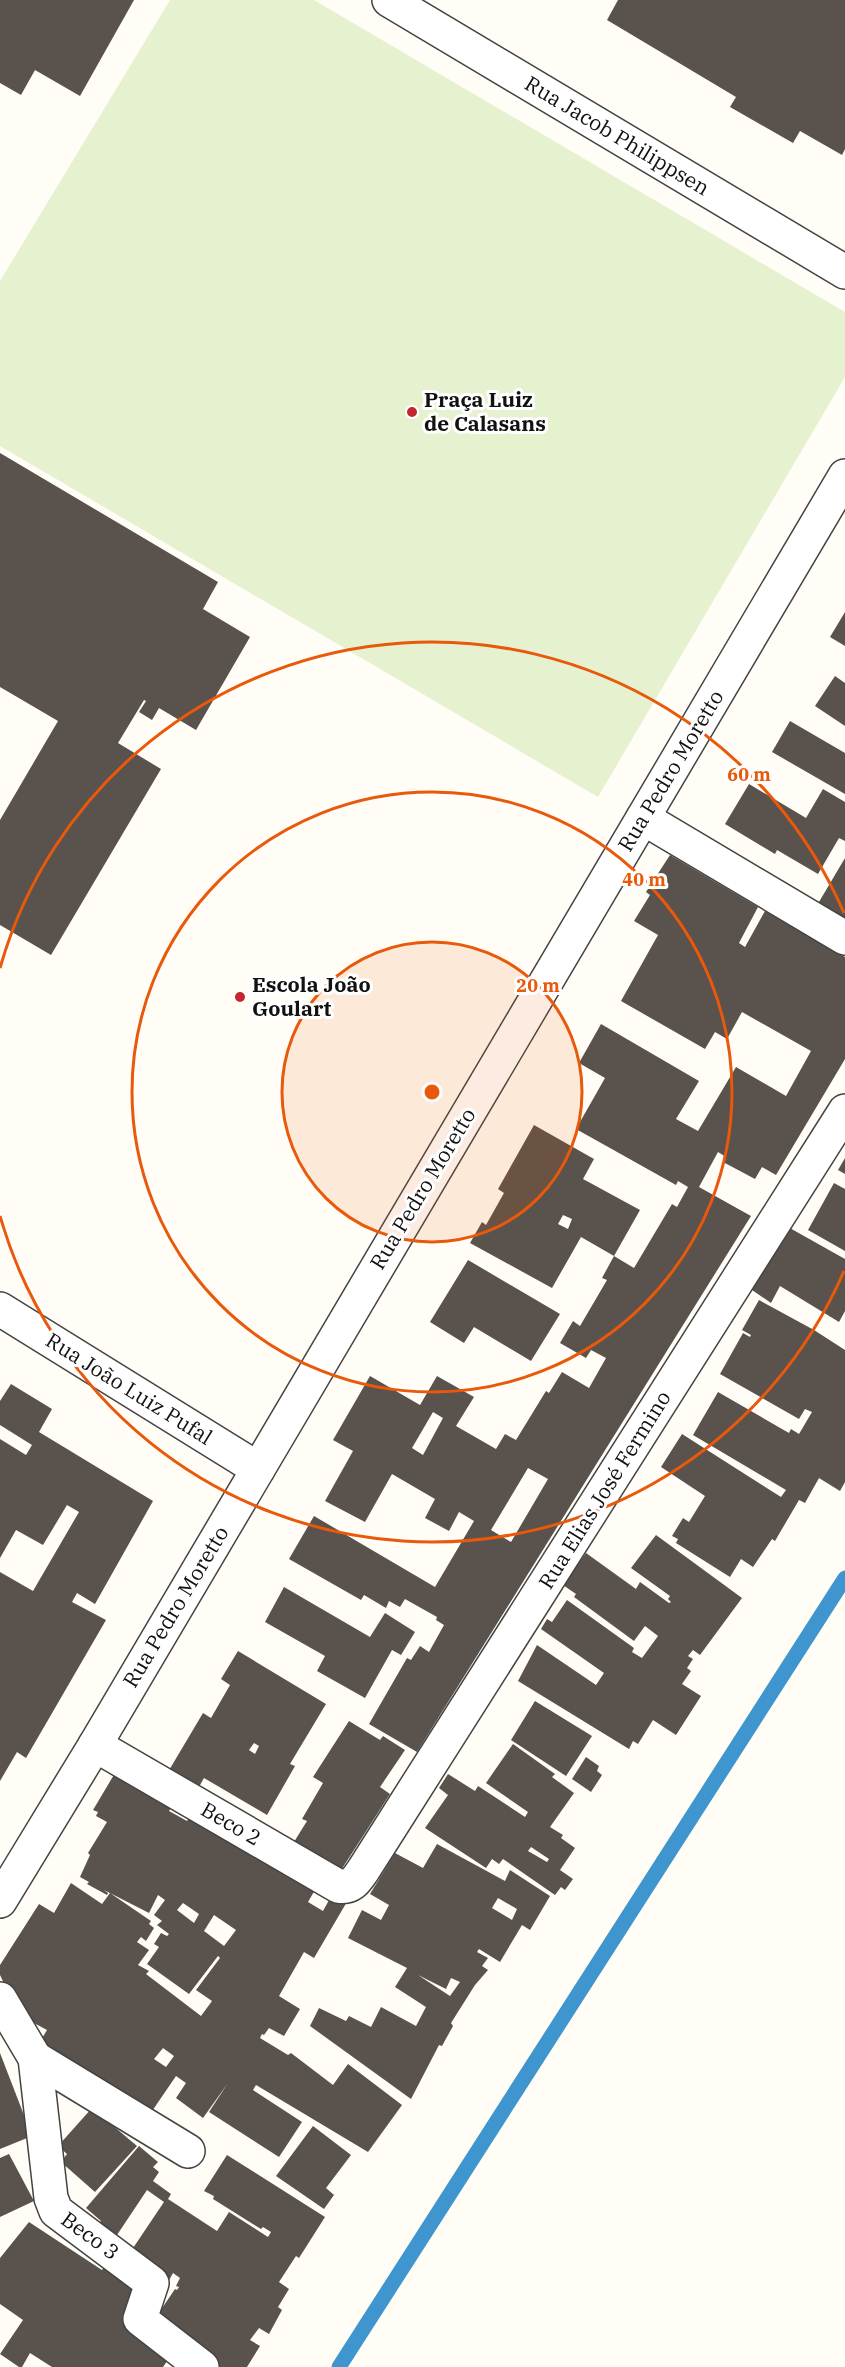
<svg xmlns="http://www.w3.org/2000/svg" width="845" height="2367" viewBox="0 0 845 2367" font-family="'IBM Plex Serif',serif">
<rect width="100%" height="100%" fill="#fffdf5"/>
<polygon fill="#e6f2cf" points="170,0 314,0 845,312 845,377 598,797 0,446 0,281"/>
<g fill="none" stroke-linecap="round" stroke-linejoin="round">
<polyline stroke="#3f96cf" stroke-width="15" points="339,2367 845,1578"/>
</g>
<g fill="#5a524d" fill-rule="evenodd">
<polygon points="0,0 134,0 80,96 35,70 21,95 0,83"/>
<polygon points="618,0 845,0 845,149 842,155 800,131 793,143 730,107 736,97 607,20"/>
<polygon points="0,453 218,582 203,609 250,637 196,730 159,708 152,720 139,712 146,701 144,700 118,743 161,769 51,955 0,925 0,820 58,721 0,687"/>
<polygon points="845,612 845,646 830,637"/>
<polygon points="835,676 845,683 845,726 815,706"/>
<polygon points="790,721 845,753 845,794 772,752"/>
<polygon points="749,784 806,818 823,789 845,802 845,841 839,838 818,874 777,850 775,854 725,824"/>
<path d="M670,855L758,907L739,943L745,947L765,911L845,957V1059L776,1175L762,1167L755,1179L723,1162L726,1157L718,1152L699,1187L751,1216L417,1752L369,1724L407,1658L411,1660L420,1646L429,1652L444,1625L436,1620L437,1617L405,1599L400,1607L389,1601L386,1608L364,1595L361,1600L289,1559L314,1516L435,1587L474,1521L459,1512L449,1531L425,1518L435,1499L392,1474L365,1522L325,1501L353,1451L333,1440L370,1376L420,1405L437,1376L474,1397L456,1426L496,1449L505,1434L516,1440L546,1391L549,1393L562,1372L589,1388L606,1358L591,1350L586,1358L560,1343L573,1321L580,1326L607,1280L602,1278L614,1256L634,1268L672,1204L677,1207L688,1187L678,1181L676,1185L576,1129L605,1078L579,1063L601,1024L699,1081L676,1119L698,1131L736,1067L786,1096L811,1051L742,1012L727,1039L715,1032L705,1049L621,1001L658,935L634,921L650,895L646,892ZM433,1412L443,1418L423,1455L412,1448ZM528,1468L548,1479L511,1542L491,1530Z"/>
<polygon points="845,858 845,924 816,907"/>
<path d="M534,1125L594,1159L583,1179L640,1210L614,1256L581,1237L552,1288L470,1243L482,1222L486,1225L504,1193L498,1189ZM563,1215L572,1219L568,1229L558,1224Z"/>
<polygon points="845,1158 845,1174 838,1170"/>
<polygon points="834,1183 845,1189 845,1251 808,1230"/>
<polygon points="788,1227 845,1259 845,1311 839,1322 780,1286 771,1303 752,1290"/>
<polygon points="468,1260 560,1314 531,1361 474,1327 464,1343 430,1322"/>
<polygon points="759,1300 814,1330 845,1350 845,1482 840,1491 819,1478 805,1503 799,1500 775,1541 772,1539 753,1567 741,1559 730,1577 676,1543 678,1539 672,1536 683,1518 689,1522 705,1496 661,1467 682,1434 781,1497 786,1490 693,1435 718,1392 789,1433 791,1429 799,1434 812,1412 805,1409 799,1419 720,1374 743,1333 750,1337 751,1335 742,1330"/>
<polygon points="11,1384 52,1409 39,1432 153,1501 95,1604 77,1593 72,1602 106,1620 26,1758 17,1752 0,1781 0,1572 33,1591 79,1512 67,1505 43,1545 16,1530 0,1558 0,1439 26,1455 32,1445 0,1425 0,1401"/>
<polygon points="656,1535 742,1598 700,1655 693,1650 688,1656 693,1659 687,1668 691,1671 682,1684 701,1696 676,1735 653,1720 638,1744 633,1741 629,1749 518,1681 537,1645 596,1685 604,1673 541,1629 547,1619 552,1622 567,1600 634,1648 632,1652 642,1658 658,1636 645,1626 634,1641 574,1597 576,1594 563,1585 586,1553 636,1589 640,1582 669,1603 671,1602 668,1599 670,1596 631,1568"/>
<polygon points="284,1587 370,1637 385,1613 415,1632 401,1655 392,1650 365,1698 317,1671 325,1656 265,1622"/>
<path d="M238,1651L326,1704L290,1764L295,1766L267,1815L204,1778L195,1794L165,1777L203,1713L211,1718L230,1685L221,1679ZM254,1743L259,1746L255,1754L249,1750Z"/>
<polygon points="535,1701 592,1736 566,1776 511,1740"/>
<polygon points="349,1721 380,1740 383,1736 405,1750 380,1787 390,1794 336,1878 289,1850 307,1821 302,1819 323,1783 313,1777"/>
<path d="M513,1744L555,1774L552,1777L574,1793L550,1827L563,1835L561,1838L575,1848L560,1870L573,1879L565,1890L561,1887L555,1895L503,1859L499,1864L492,1859L486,1868L425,1828L448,1795L439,1788L448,1774L475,1791L478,1786L525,1817L528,1812L486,1783ZM531,1847L549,1859L547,1862L528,1851Z"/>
<polygon points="586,1757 599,1766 597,1771 602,1775 591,1792 572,1779"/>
<path d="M118,1768L176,1800L169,1811L187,1821L193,1810L319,1883L308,1902L323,1911L334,1891L348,1900L314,1958L304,1952L279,1996L300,2009L284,2036L269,2028L264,2035L262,2034L260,2038L288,2055L291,2053L333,2085L348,2064L402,2105L368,2152L256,2085L253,2090L302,2122L279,2157L209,2112L228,2083L203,2118L176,2098L186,2083L176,2076L148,2117L38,2045L47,2030L19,2015L0,1975V1965L39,1904L54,1913L71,1883L102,1904L110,1893L151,1921L149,1924L154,1928L146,1941L141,1937L137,1942L149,1950L138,1965L149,1971L146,1974L201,2016L212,2001L196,1990L220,1958L218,1956L189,1994L147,1964L159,1947L154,1944L161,1933L167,1936L169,1934L157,1925L162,1921L154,1915L165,1900L158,1895L149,1913L104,1890L108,1893L107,1895L87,1884L89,1882L80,1877L90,1855L88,1853L107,1822L96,1816L98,1812L93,1810ZM183,1903L199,1914L194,1923L177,1910ZM214,1915L236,1930L224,1946L204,1931ZM163,2048L174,2056L166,2067L154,2059Z"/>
<path d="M437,1844L505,1881L510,1870L550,1896L530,1930L522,1925L500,1962L479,1949L477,1952L488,1958L482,1966L488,1970L475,1985L451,2023L453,2026L442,2046L439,2045L411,2099L310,2026L319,2008L346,2021L349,2016L371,2027L381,2007L416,2026L426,2007L395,1987L407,1968L348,1938L362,1910L381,1920L389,1905L370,1894L395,1853L423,1868ZM498,1898L517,1909L512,1920L492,1908ZM418,1975L446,1989L451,1978L460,1982L450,1996Z"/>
<polygon points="0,2053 32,2136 0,2149"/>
<polygon points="92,2108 137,2146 95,2192 61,2162 67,2154 58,2146"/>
<polygon points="313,2126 351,2155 326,2188 334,2195 324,2209 276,2176"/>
<polygon points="139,2146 158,2162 153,2167 159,2172 153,2181 171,2194 168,2199 217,2231 229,2212 268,2237 271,2232 263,2227 261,2229 213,2199 214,2196 204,2191 227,2155 325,2217 299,2258 296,2256 279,2282 289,2289 278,2307 282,2310 269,2334 259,2328 250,2340 260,2346 247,2367 211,2367 154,2320 175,2289 177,2290 179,2287 176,2286 180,2278 173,2273 168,2282 127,2257 164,2202 147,2190 111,2244 94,2229 101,2221 86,2208"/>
<polygon points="9,2154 34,2201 0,2217 0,2158"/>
<polygon points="29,2222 102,2270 108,2261 143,2283 122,2317 172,2354 163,2367 52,2367 30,2353 22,2367 19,2367 0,2354 23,2320 0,2304 0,2258"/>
</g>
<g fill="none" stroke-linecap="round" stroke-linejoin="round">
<g stroke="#444" stroke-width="36">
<g id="minor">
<polyline points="389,0 845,272"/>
<polyline points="643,818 845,938"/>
<polyline points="0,1309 258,1469"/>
<path d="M95,1745L338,1886C352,1889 357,1879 364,1869L845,1111"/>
<polyline points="0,1901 95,1745 845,476"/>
<polyline points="0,1999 35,2058 51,2198 56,2211 152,2283 140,2319 202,2367"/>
<polyline points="35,2058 188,2151"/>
</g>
</g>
<use href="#minor" stroke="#fff" stroke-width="33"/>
</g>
<circle cx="432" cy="1092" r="150" fill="#e8590c" fill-opacity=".12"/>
<g fill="none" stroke="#e8590c" stroke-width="3">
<circle cx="432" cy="1092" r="150"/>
<circle cx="432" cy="1092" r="300"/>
<path d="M844 1271A449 449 0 0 1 0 1216M0 968A449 449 0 0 1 844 913"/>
</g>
<g fill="#c4262e" stroke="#fff" stroke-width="2">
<circle cx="412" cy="412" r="6"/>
<circle cx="240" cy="997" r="6"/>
</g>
<g text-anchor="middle" stroke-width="6" stroke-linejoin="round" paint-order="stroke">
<g font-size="21" fill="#111" stroke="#fff">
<text transform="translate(617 136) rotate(31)" y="7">Rua Jacob Philippsen</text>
<text transform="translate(671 771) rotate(-59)" y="7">Rua Pedro Moretto</text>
<text transform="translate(423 1189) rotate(-59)" y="7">Rua Pedro Moretto</text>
<text transform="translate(129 1389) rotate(32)" y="7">Rua João Luiz Pufal</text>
<text transform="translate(605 1490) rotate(-58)" y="7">Rua Elias José Fermino</text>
<text transform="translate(176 1607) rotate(-59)" y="7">Rua Pedro Moretto</text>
<text transform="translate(231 1824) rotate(30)" y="7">Beco 2</text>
<text transform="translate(90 2236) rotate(36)" y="7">Beco 3</text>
</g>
<g font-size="21" font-weight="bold" fill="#111" stroke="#fff" text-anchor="start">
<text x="424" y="407">Praça Luiz<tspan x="424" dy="24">de Calasans</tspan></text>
<text x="252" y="992">Escola João<tspan x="252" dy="24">Goulart</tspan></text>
</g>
</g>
<circle cx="432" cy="1092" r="9" fill="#e8590c" stroke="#fff" stroke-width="3"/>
<g font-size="18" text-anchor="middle" font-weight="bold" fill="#e8590c" stroke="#fff" stroke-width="6" stroke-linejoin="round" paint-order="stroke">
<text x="749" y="781">60 m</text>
<text x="644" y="886">40 m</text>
<text x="538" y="992">20 m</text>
</g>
</svg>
